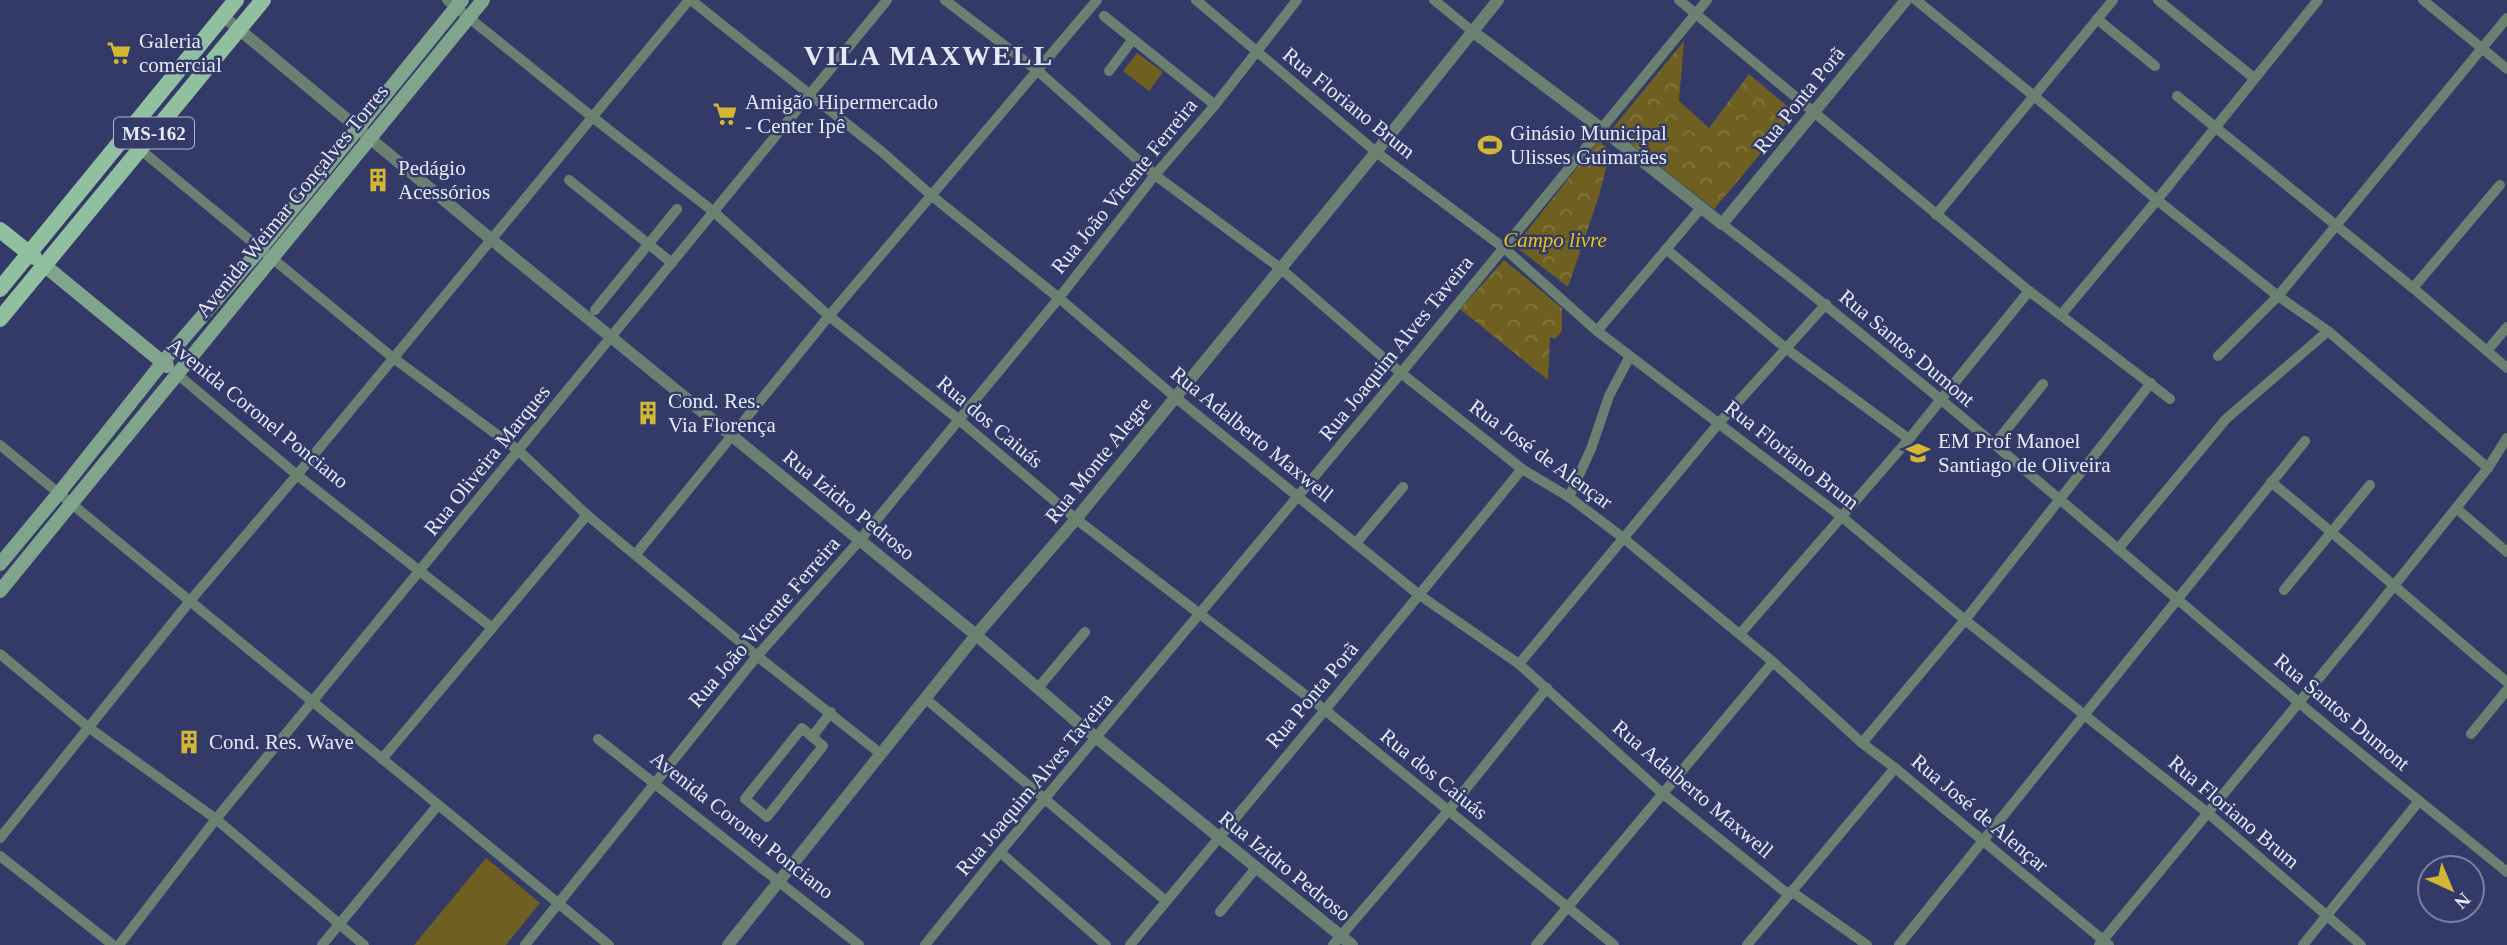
<svg xmlns="http://www.w3.org/2000/svg" width="2507" height="945" viewBox="0 0 2507 945" font-family="Georgia,serif">
<defs>
<pattern id="park-crowns" width="20" height="18" patternUnits="userSpaceOnUse" patternTransform="scale(1.75)"><rect width="20" height="18" fill="#6f6022"/><path d="M2 6a3 3 0 1 1 6 0M12 15a3 3 0 1 1 6 0" fill="none" stroke="#837743"/></pattern>
</defs>
<rect width="100%" height="100%" fill="#343a67"/>
<g fill="url(#park-crowns)">
<polygon points="1684,41 1679,101 1709,128 1749,74 1795,113 1714,209 1612,129"/>
<polygon points="1599,140 1610,152 1599,196 1568,287 1515,246"/>
<polygon points="1504,260 1562,308 1562,331 1555,339 1550,337 1548,380 1460,309"/>
</g>
<g fill="#6f6022">
<polygon points="1137,53 1163,72 1149,91 1123,71"/>
<polygon points="486,858 540,903 506,945 414,945"/>
</g>
<g fill="none" stroke-linecap="round" stroke-linejoin="round">
<g stroke="#6a8071" stroke-width="10">
<polyline points="447,0 591,116 714,212 829,316 958,419 1076,519 1325,710 1614,945"/>
<polyline points="691,0 881,151 932,196 1059,298 1175,397 1418,594 1519,664 1662,793 1789,895"/>
<polyline points="945,0 1038,71 1155,175 1280,268 1401,373 1522,469 1569,497 1622,537 1773,662 1862,743 1895,768 2109,945"/>
<polyline points="1196,0 1376,152 1504,248 1597,331 1842,517 1965,620 2209,814 2361,945"/>
<polyline points="1434,0 1472,31"/>
<polyline points="1679,0 2029,291 2170,399"/>
<polyline points="1916,0 2034,96 2157,200 2278,296 2328,331 2488,468"/>
<polyline points="2158,0 2254,78"/>
<polyline points="2423,0 2507,69"/>
<polyline points="1104,16 1215,105"/>
<polyline points="2097,19 2155,66"/>
<polyline points="1109,71 1133,39"/>
<polyline points="2177,96 2413,288 2507,368"/>
<polyline points="125,137 392,357 519,451 587,515 757,656 881,754"/>
<polyline points="569,180 672,263"/>
<polyline points="1936,215 2113,0"/>
<path d="M1722,224C1919,376 2107,540 2297,701C2366,759 2437,815 2507,872"/>
<polyline points="1666,249 1788,350 1909,439"/>
<polyline points="2413,288 2500,185"/>
<polyline points="595,310 677,209"/>
<polyline points="2061,315 2157,200 2318,0"/>
<polyline points="1597,331 1701,208"/>
<polyline points="2487,351 2507,327"/>
<polyline points="2218,356 2278,296 2507,18"/>
<polyline points="177,374 297,475 491,627"/>
<polyline points="0,445 609,945"/>
<polyline points="1994,445 2043,384"/>
<path d="M2271,482C2351,547 2428,616 2507,682"/>
<polyline points="1569,497 1591,449 1609,396 1630,356"/>
<polyline points="2456,508 2507,552"/>
<polyline points="1356,543 1403,487"/>
<polyline points="2118,549 2226,419 2328,331"/>
<polyline points="636,554 829,316 1097,0"/>
<polyline points="2284,590 2370,485"/>
<polyline points="1740,634 1909,439 2029,291"/>
<polyline points="0,654 88,727 216,819 364,945"/>
<polyline points="1519,664 1719,423 1826,304"/>
<polyline points="1038,688 1085,632"/>
<polyline points="926,699 1166,901"/>
<polygon points="802,728 823,746 767,817 745,799"/>
<polyline points="2471,734 2507,690"/>
<polyline points="812,737 831,712"/>
<polyline points="598,739 859,945"/>
<polyline points="1862,743 1965,620 2151,383"/>
<polyline points="382,759 587,515"/>
<polyline points="0,838 190,601 297,475 689,0"/>
<polyline points="1000,852 1106,945"/>
<polyline points="0,856 113,945"/>
<polyline points="1791,891 1867,945"/>
<polyline points="1220,912 1256,868"/>
<polyline points="119,945 216,819 887,0"/>
<polyline points="322,945 438,805"/>
<polyline points="525,945 757,656 860,540 1059,298 1155,175 1215,105 1297,0"/>
<polyline points="925,945 1000,852 1401,373 1707,0"/>
<polyline points="1130,945 1325,710 1522,469"/>
<polyline points="1333,945 1448,811 1547,688"/>
<polyline points="1536,945 1773,662"/>
<polyline points="1747,945 1895,768"/>
<polyline points="1899,945 2305,441"/>
<polyline points="2099,945 2361,627 2488,468 2507,438"/>
<polyline points="2303,945 2419,801"/>
</g>
<g stroke="#6a8071" stroke-width="12">
<polyline points="223,16 492,240 976,635 1077,722 1352,945"/>
<polyline points="1472,31 1602,129 1722,224 1906,0"/>
<polyline points="728,945 976,635 1076,519 1376,152 1498,0"/>
</g>
<g stroke="#80a48c" stroke-width="14">
<polyline points="44,265 167,366"/>
<polyline points="0,564 59,493 163,362 261,248 462,0"/>
<polyline points="0,591 483,0"/>
</g>
<g stroke="#91c0a1" stroke-width="16">
<polyline points="0,230 34,257"/>
<polyline points="0,289 236,0"/>
<polyline points="0,319 263,0"/>
</g>
</g>
<defs>
<g id="supermarket-bare" transform="scale(1.89)"><path d="M-6-5.5h2.5l.6 2H6L4.5 2H-2.5L-4.4-4H-6ZM-1.5 3.2a1.3 1.3 0 1 0 .1 0ZM3 3.2a1.3 1.3 0 1 0 .1 0Z" fill="#d4b635" stroke="#343a67" stroke-width="2.5" paint-order="stroke"/></g>
<g id="stadium-bare" transform="scale(1.89)"><path d="M0-5a6.5 5 0 1 0 0 10a6.5 5 0 1 0 0-10ZM-3.5-1.8h7v3.6h-7Z" fill="#d4b635" stroke="#343a67" stroke-width="2.5" paint-order="stroke"/></g>
<g id="building-bare" transform="scale(1.89)"><path d="M-4-6H4V6H1V3H-1V6H-4ZM-2.5-4.3h1.7v1.8h-1.7ZM.8-4.3h1.7v1.8H.8ZM-2.5-1h1.7V.8h-1.7ZM.8-1h1.7V.8H.8Z" fill="#d4b635" stroke="#343a67" stroke-width="2.5" paint-order="stroke"/></g>
<g id="school-bare" transform="scale(1.89)"><path d="M0-5L7-2L0 1L-7-2ZM-4 1L0 2.5L4 1V4Q0 6-4 4Z" fill="#d4b635" stroke="#343a67" stroke-width="2.5" paint-order="stroke"/></g>
</defs>
<g fill-rule="evenodd">
<use href="#supermarket-bare" x="119" y="53"/>
<use href="#supermarket-bare" x="725" y="114"/>
<use href="#stadium-bare" x="1490" y="145"/>
<use href="#building-bare" x="378" y="180"/>
<use href="#building-bare" x="648" y="413"/>
<use href="#school-bare" x="1918" y="453"/>
<use href="#building-bare" x="189" y="742"/>
</g>
<g text-anchor="middle" stroke-width="5" stroke-linejoin="round" paint-order="stroke">
<rect fill="#343a67" stroke="#b0b4ce" stroke-width="2" x="114" y="117.5" width="80" height="31" rx="5"/>
<g font-size="19" font-weight="bold" fill="#e5e9fa">
<text x="154" y="140">MS-162</text>
</g>
<g font-size="21" fill="#e5e9fa" stroke="#343a67" text-anchor="start">
<text x="139" y="48">Galeria<tspan x="139" dy="24">comercial</tspan></text>
<text x="745" y="109">Amigão Hipermercado<tspan x="745" dy="24">- Center Ipê</tspan></text>
<text x="1510" y="140">Ginásio Municipal<tspan x="1510" dy="24">Ulisses Guimarães</tspan></text>
<text x="398" y="175">Pedágio<tspan x="398" dy="24">Acessórios</tspan></text>
<text x="668" y="408">Cond. Res.<tspan x="668" dy="24">Via Florença</tspan></text>
<text x="1938" y="448">EM Prof Manoel<tspan x="1938" dy="24">Santiago de Oliveira</tspan></text>
<text x="209" y="749">Cond. Res. Wave</text>
</g>
<g font-size="21" fill="#e5e9fa" stroke="#343a67">
<text transform="translate(1799 100) rotate(-51)" y="7">Rua Ponta Porã</text>
<text transform="translate(1349 103) rotate(39)" y="7">Rua Floriano Brum</text>
<text transform="translate(1124 186) rotate(-51)" y="7">Rua João Vicente Ferreira</text>
<text transform="translate(292 201) rotate(-51)" y="7">Avenida Weimar Gonçalves Torres</text>
<text transform="translate(1396 348) rotate(-51)" y="7">Rua Joaquim Alves Taveira</text>
<text transform="translate(1907 348) rotate(40)" y="7">Rua Santos Dumont</text>
<text transform="translate(258 413) rotate(39)" y="7">Avenida Coronel Ponciano</text>
<text transform="translate(990 422) rotate(40)" y="7">Rua dos Caiuás</text>
<text transform="translate(1252 434) rotate(39)" y="7">Rua Adalberto Maxwell</text>
<text transform="translate(1541 454) rotate(36)" y="7">Rua José de Alençar</text>
<text transform="translate(1792 455) rotate(38)" y="7">Rua Floriano Brum</text>
<text transform="translate(487 460) rotate(-51)" y="7">Rua Oliveira Marques</text>
<text transform="translate(1098 460) rotate(-51)" y="7">Rua Monte Alegre</text>
<text transform="translate(849 505) rotate(39)" y="7">Rua Izidro Pedroso</text>
<text transform="translate(764 622) rotate(-49)" y="7">Rua João Vicente Ferreira</text>
<text transform="translate(1312 695) rotate(-50)" y="7">Rua Ponta Porã</text>
<text transform="translate(2342 712) rotate(40)" y="7">Rua Santos Dumont</text>
<text transform="translate(1434 774) rotate(39)" y="7">Rua dos Caiuás</text>
<text transform="translate(1034 784) rotate(-50)" y="7">Rua Joaquim Alves Taveira</text>
<text transform="translate(1693 789) rotate(40)" y="7">Rua Adalberto Maxwell</text>
<text transform="translate(2234 812) rotate(40)" y="7">Rua Floriano Brum</text>
<text transform="translate(1980 813) rotate(40)" y="7">Rua José de Alençar</text>
<text transform="translate(742 825) rotate(38)" y="7">Avenida Coronel Ponciano</text>
<text transform="translate(1285 866) rotate(39)" y="7">Rua Izidro Pedroso</text>
</g>
<g font-size="21" font-style="italic" fill="#e6c31c" stroke="#343a67">
<text x="1555" y="247">Campo livre</text>
</g>
<g font-size="28" font-weight="bold" letter-spacing="2" fill="#e5e9fa" stroke="#343a67">
<text x="929" y="65">VILA MAXWELL</text>
</g>
</g>
<g transform="translate(2451 889) rotate(136)"><circle r="33" fill="#343a67" stroke="#7b80a2" stroke-width="2"/>
<path d="M0-5L12 26L0 18L-12 26Z" fill="#d4b635"/>
<text y="-10" font-size="19" font-weight="bold" text-anchor="middle" fill="#e5e9fa">N</text>
</g>
</svg>
